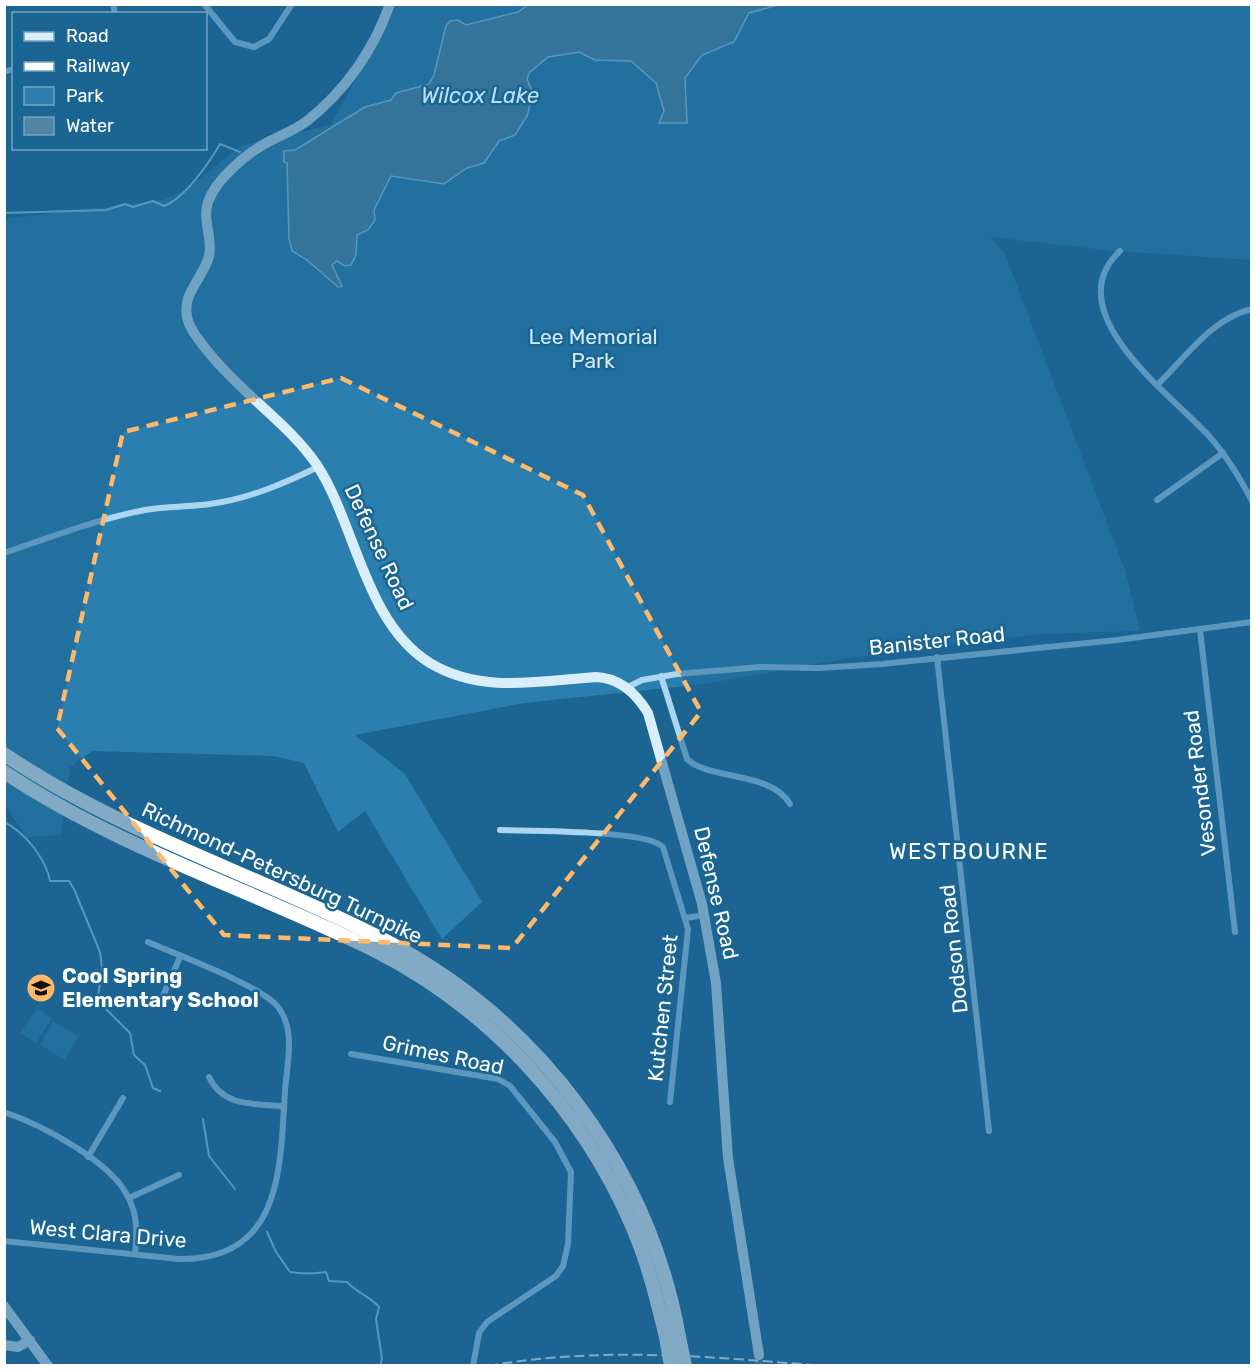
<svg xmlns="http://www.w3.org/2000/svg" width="1256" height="1370" viewBox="0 0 1256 1370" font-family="Rubik,sans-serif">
<rect width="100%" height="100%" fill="#1b6593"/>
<g fill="#2b7faf">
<polygon points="389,5 1251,5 1251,260 1115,251 990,237 1005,254 1125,570 1140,631 1040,634 850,658 704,684 524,703 355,735 405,774 482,902 442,939 365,811 338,832 304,763 274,756 92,751 70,767 61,835 27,837 5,806 4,219 164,200 187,189 241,146 330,125 364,65"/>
<polygon points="37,1008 52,1018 36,1043 20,1033"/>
<polygon points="53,1021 78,1036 65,1060 40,1045"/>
</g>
<polygon fill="#5285a3" stroke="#9fd4f1" stroke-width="1.5" points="529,4 778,5 749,13 734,42 702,55 685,78 687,123 659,123 664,111 656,83 631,61 595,60 579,52 548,57 529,73 527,79 533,94 527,116 515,135 499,141 484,163 467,168 444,184 391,176 374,210 375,220 368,230 357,235 356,255 351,265 345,266 337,261 332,265 342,286 338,287 307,260 292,251 289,239 287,163 284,162 284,151 295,150 365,107 391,100 396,93 429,84 434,75 446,26 450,21 458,20 466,25 518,12"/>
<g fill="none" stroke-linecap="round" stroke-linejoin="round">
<g stroke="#9fd4f1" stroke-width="2">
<path d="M4,213L106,210L125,204L133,207L153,201L164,206C185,198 209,163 220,144L240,152"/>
<path d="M4,822C25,832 46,859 50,881H69L74,889L100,952L102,968L98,996L103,1006L130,1033L134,1055L145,1065L153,1088L160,1091"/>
<polyline points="203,1119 209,1156 235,1189"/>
<path d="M267,1232L276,1252L290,1272C302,1274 313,1274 326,1272L329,1281L347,1282C356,1292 372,1298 379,1307L376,1319L382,1359L380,1366"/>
</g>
<polyline stroke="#3d7ca3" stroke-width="10" stroke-dasharray="10 5" stroke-linecap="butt" points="759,1355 760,1366"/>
<g stroke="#acd6ef" stroke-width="6">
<polyline points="113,4 115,14"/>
<polyline points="204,4 235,42 254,47 269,39 292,4"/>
<polyline points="4,72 14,69"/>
<path d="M1120,251C1055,312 1172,395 1209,436C1226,455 1240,478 1252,501"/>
<path d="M1158,384C1186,357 1212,318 1252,309"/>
<polyline points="1157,500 1223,453"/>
<path d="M4,553C51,537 97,519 145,510C167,506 188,507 210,504C248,499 283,484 318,467"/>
<polyline points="1200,630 1235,932"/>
<polyline points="937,657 989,1131"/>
<path d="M661,676L687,759C708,780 771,771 790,804"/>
<polyline points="626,688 642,680 677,674 761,667 819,668 882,664 1117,640 1252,622"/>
<path d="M500,830C529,831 647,830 663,847L688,929L670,1102"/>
<polyline points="686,918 704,915"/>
<polyline points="162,998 180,957"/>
<polyline points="351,1054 498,1079 510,1086 555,1142 571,1172 568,1244 563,1266 556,1276 487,1322 479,1333 473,1366"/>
<path d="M209,1077C223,1107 255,1104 284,1106"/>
<path d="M4,1112C42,1125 113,1162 129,1199C138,1217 137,1235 135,1254"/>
<polyline points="88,1157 123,1098"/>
<polyline points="129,1198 179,1175"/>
<path d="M4,1241L179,1259C283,1260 280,1168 285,1091C287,1064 296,1030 278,1007C262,986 177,955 148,942"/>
</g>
<g stroke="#d9eefb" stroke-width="10">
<path d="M390,4C373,51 346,90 307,121C295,130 281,135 268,142C247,153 216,179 208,202C202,220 213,238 209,256C203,280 180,293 188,321C192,333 202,344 210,354C242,394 288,423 317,465C356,525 365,623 430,663C481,694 539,681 596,677C620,678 636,693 648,713L702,904L716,983L728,1158L759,1355"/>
<polyline points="4,1306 48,1366"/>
<polyline points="4,1345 18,1347 30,1340"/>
</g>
<g stroke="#fff" stroke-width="14">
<path d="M4,754C122,834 258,875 384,940C537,1019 649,1167 679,1337"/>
<path d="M4,772C118,848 250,889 372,949C488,1007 582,1108 633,1228C648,1263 657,1300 666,1337"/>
</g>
<path stroke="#fff" stroke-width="2" stroke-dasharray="10 4.5" stroke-linecap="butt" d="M488,1366C600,1346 713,1357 825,1366"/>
<g stroke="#fff" stroke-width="14">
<polyline points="666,1337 671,1366"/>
<polyline points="679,1337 685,1366"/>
</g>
</g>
<path d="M0 0H1256V1370H0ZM341,378L583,495L701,712L512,948L224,935L57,728L123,432Z" fill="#1b6593" fill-opacity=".55" fill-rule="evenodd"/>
<path fill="none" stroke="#ffb969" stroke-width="4.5" stroke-dasharray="12 8" stroke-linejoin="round" d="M341,378L583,495L701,712L512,948L224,935L57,728L123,432Z"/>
<defs>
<g id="school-disc" transform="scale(1.5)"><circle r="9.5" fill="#ffb969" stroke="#1b6593"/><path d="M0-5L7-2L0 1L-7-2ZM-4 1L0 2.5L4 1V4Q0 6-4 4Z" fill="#111"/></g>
</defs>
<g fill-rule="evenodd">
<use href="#school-disc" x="41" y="988"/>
</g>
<g text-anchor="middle" stroke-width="5" stroke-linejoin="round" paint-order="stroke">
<g font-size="21" fill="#d2ecfb" stroke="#1b6593">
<text x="593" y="344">Lee Memorial<tspan x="593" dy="24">Park</tspan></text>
</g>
<g font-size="21" fill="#fff" stroke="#1b6593">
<text transform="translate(379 547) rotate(65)" y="7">Defense Road</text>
<text transform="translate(937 641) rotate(-6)" y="7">Banister Road</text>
<text transform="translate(1200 783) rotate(-97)" y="7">Vesonder Road</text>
<text transform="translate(282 873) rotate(25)" y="7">Richmond-Petersburg Turnpike</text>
<text transform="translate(716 893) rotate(77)" y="7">Defense Road</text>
<text transform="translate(954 949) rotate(-96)" y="7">Dodson Road</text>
<text transform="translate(663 1008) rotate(-84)" y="7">Kutchen Street</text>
<text transform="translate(443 1055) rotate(12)" y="7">Grimes Road</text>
<text transform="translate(108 1234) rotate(5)" y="7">West Clara Drive</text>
</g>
<g font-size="21" font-weight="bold" fill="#fff" stroke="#1b6593" text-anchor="start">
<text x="62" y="983">Cool Spring<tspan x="62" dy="24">Elementary School</tspan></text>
</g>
<g font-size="22" font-style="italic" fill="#bce1f6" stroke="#1b6593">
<text x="480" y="103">Wilcox Lake</text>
</g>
<g font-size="22" letter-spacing="1.5" fill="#fff" stroke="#1b6593">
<text x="969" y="859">WESTBOURNE</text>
</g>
</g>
<rect width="1256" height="1370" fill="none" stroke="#ffffff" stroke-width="12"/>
<rect x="12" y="12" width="195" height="138" fill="#1b6593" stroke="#76a3be" stroke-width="1.5"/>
<rect x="24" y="32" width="30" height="9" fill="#d9eefb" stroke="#76a3be" stroke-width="1.5"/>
<text x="66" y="42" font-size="18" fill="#ffffff">Road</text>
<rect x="24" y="62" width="30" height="9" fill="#ffffff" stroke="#76a3be" stroke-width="1.5"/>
<text x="66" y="72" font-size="18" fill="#ffffff">Railway</text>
<rect x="24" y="87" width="30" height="18" fill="#2b7faf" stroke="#76a3be" stroke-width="1.5"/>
<text x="66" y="102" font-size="18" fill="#ffffff">Park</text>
<rect x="24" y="117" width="30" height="18" fill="#5285a3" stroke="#76a3be" stroke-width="1.5"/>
<text x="66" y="132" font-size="18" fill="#ffffff">Water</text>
</svg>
